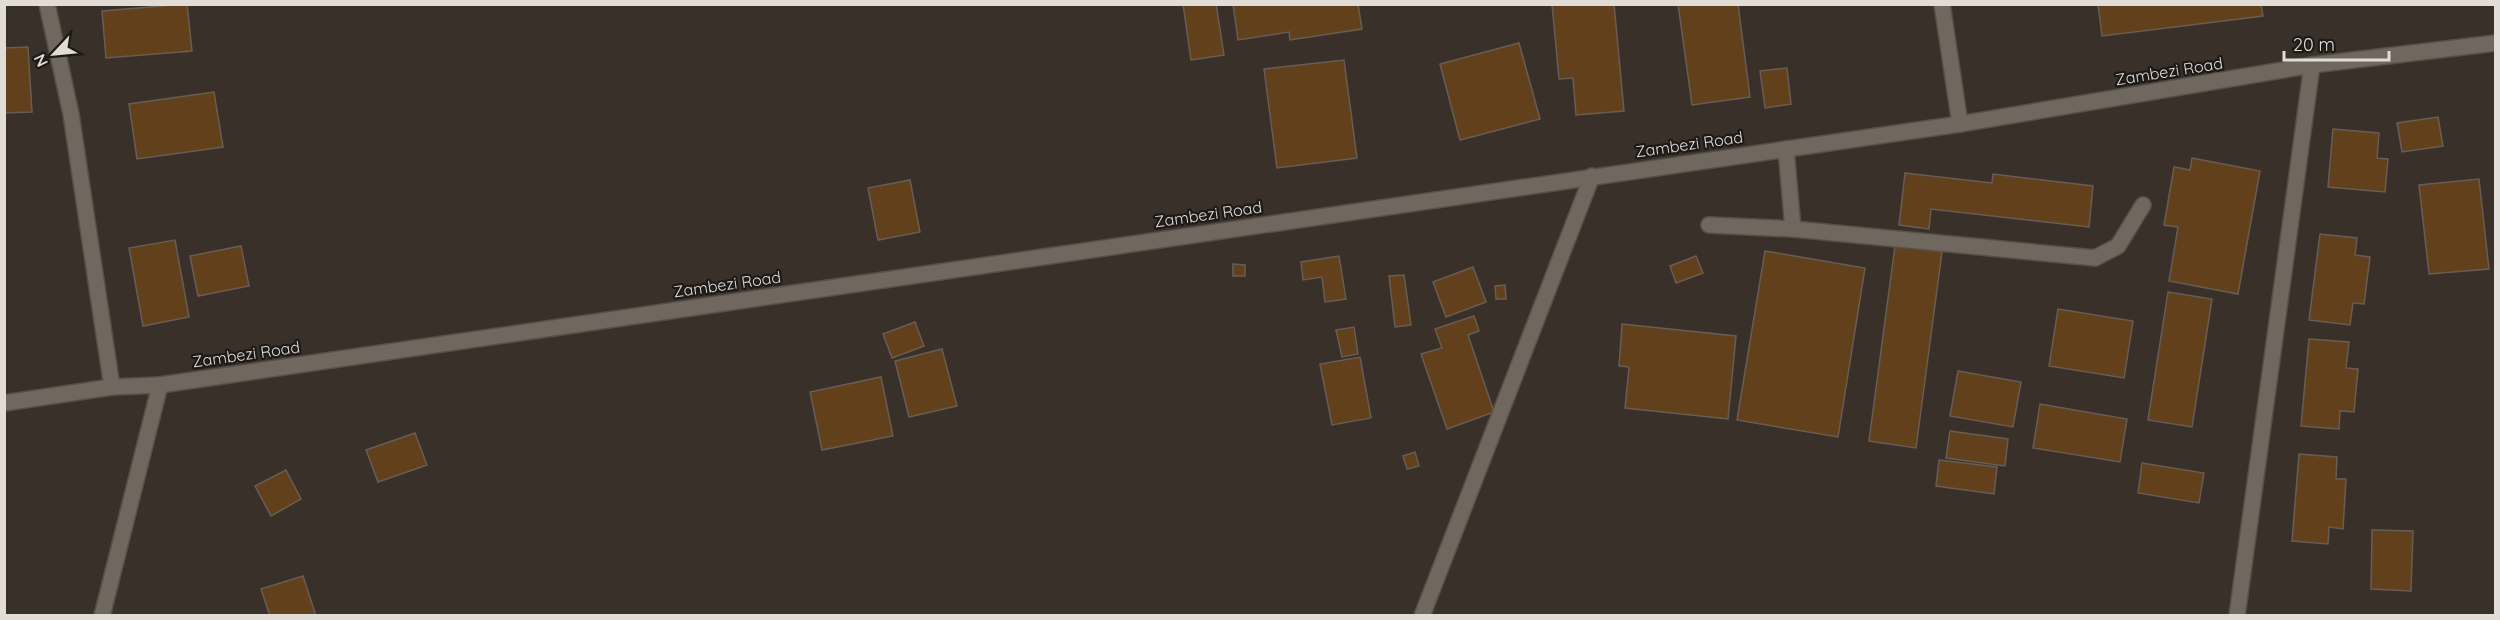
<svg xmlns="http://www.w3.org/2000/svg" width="2500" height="620" viewBox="0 0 2500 620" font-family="Quicksand,sans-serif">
<rect width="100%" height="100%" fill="#393129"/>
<g fill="#63401c" stroke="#675d55" stroke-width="1.5">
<polygon points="187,4 192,51 106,58 102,11"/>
<polygon points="1183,4 1216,4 1224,55 1191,60"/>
<polygon points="1233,4 1358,4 1362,29 1290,40 1289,32 1238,40"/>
<polygon points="1552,4 1614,4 1624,111 1576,115 1573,78 1559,79"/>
<polygon points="1678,4 1738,4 1750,97 1692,105"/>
<polygon points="2098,4 2261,4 2263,16 2102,36"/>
<polygon points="1519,43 1540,119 1460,140 1440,64"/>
<polygon points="28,47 32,112 4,113 4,48"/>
<polygon points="1344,60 1357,158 1277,168 1264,69"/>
<polygon points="1787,68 1791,104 1765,108 1760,71"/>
<polygon points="214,92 223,147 137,159 129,104"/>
<polygon points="2438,117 2443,146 2402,152 2397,123"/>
<polygon points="2333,129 2379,133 2377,158 2388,159 2385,192 2328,187"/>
<polygon points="2192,158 2260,171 2238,294 2169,281 2178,227 2164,225 2174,167 2190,170"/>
<polygon points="1905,173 1992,183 1993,174 2093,186 2089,227 1931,209 1929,229 1899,225"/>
<polygon points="2479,179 2489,269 2429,274 2419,185"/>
<polygon points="910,180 920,232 878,240 868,188"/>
<polygon points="2320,234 2357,238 2355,255 2370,257 2364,304 2353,303 2350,325 2309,320"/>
<polygon points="175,240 189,317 143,326 129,248"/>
<polygon points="241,246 249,286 198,296 190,256"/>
<polygon points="1895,246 1942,252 1916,448 1869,441"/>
<polygon points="1765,251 1865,268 1838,437 1737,420"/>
<polygon points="1339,256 1346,299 1325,302 1322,277 1303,280 1301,262"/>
<polygon points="1696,256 1703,273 1676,283 1670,266"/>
<polygon points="1233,264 1245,265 1245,276 1233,276"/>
<polygon points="1473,267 1486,302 1446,317 1433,282"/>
<polygon points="1404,275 1411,325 1395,327 1389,276"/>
<polygon points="1505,285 1506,299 1496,299 1495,286"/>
<polygon points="2168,292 2212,299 2192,427 2148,420"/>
<polygon points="2058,309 2133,321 2124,378 2049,366"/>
<polygon points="1474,316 1479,331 1468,335 1494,412 1447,429 1421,354 1442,348 1435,329"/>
<polygon points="915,322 924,346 892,358 883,334"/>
<polygon points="1622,324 1736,336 1728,419 1625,408 1629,367 1619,366"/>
<polygon points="1354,327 1358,354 1342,357 1336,330"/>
<polygon points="2309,339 2349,342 2346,368 2358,369 2354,412 2340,411 2339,429 2301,426"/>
<polygon points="942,349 957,406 909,417 895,361"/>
<polygon points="1360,357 1371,418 1332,425 1320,364"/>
<polygon points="1958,371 2021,382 2013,427 1950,416"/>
<polygon points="881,377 893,436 822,450 810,392"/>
<polygon points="2040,404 2127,419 2120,462 2033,448"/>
<polygon points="1950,431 2008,439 2005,466 1946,458"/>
<polygon points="415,433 427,465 378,482 366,450"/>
<polygon points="1415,452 1419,466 1407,469 1403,456"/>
<polygon points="2299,454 2337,457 2336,479 2346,479 2343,529 2329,527 2328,544 2292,541"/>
<polygon points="1939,460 1997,467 1994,494 1936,486"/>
<polygon points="2142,463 2204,473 2199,503 2138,493"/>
<polygon points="286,470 301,499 271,516 255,486"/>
<polygon points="2372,530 2413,531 2411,591 2371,589"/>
<polygon points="303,576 316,616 270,616 261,589"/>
</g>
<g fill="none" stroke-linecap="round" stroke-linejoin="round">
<g stroke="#565049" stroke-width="18">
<g id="service">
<polyline points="1709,225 1793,229 1786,149"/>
<polyline points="1793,229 2095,258 2118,246 2143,205"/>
</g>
</g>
<g stroke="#565049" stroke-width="18">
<g id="minor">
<polyline points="47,4 71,114 112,387"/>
<polyline points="1942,4 1960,124"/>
<polyline points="4,403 112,387 160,385"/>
<polyline points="1422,616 1592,176"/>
<polyline points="2237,616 2312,65"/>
</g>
</g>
<g stroke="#565049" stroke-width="18">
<polyline id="secondary" points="102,616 160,385 1960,124 2312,65 2496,43"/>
</g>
<use href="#service" stroke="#70675e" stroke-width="15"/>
<use href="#minor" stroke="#70675e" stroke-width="15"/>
<use href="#secondary" stroke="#70675e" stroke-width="15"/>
</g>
<g text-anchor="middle" stroke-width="4.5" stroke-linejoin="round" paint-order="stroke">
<g font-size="16" fill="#e2dcd7" stroke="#1d1916">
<text transform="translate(2169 71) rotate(-9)" y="6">Zambezi Road</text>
<text transform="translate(1689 144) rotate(-8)" y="6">Zambezi Road</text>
<text transform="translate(1208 214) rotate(-8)" y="6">Zambezi Road</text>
<text transform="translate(727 284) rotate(-8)" y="6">Zambezi Road</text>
<text transform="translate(246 354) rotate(-8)" y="6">Zambezi Road</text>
</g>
</g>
<rect width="2500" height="620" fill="none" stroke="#e2dcd7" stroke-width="12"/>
<g transform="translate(54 54) rotate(244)" stroke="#1d1916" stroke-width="4.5" paint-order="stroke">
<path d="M0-4.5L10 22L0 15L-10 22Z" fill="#e2dcd7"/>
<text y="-9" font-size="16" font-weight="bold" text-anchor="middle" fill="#e2dcd7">N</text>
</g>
<path d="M2284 51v9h105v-9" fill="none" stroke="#e2dcd7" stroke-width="3"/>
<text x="2293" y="51" font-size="18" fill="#e2dcd7" stroke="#1d1916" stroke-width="4.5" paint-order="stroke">20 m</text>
</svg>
